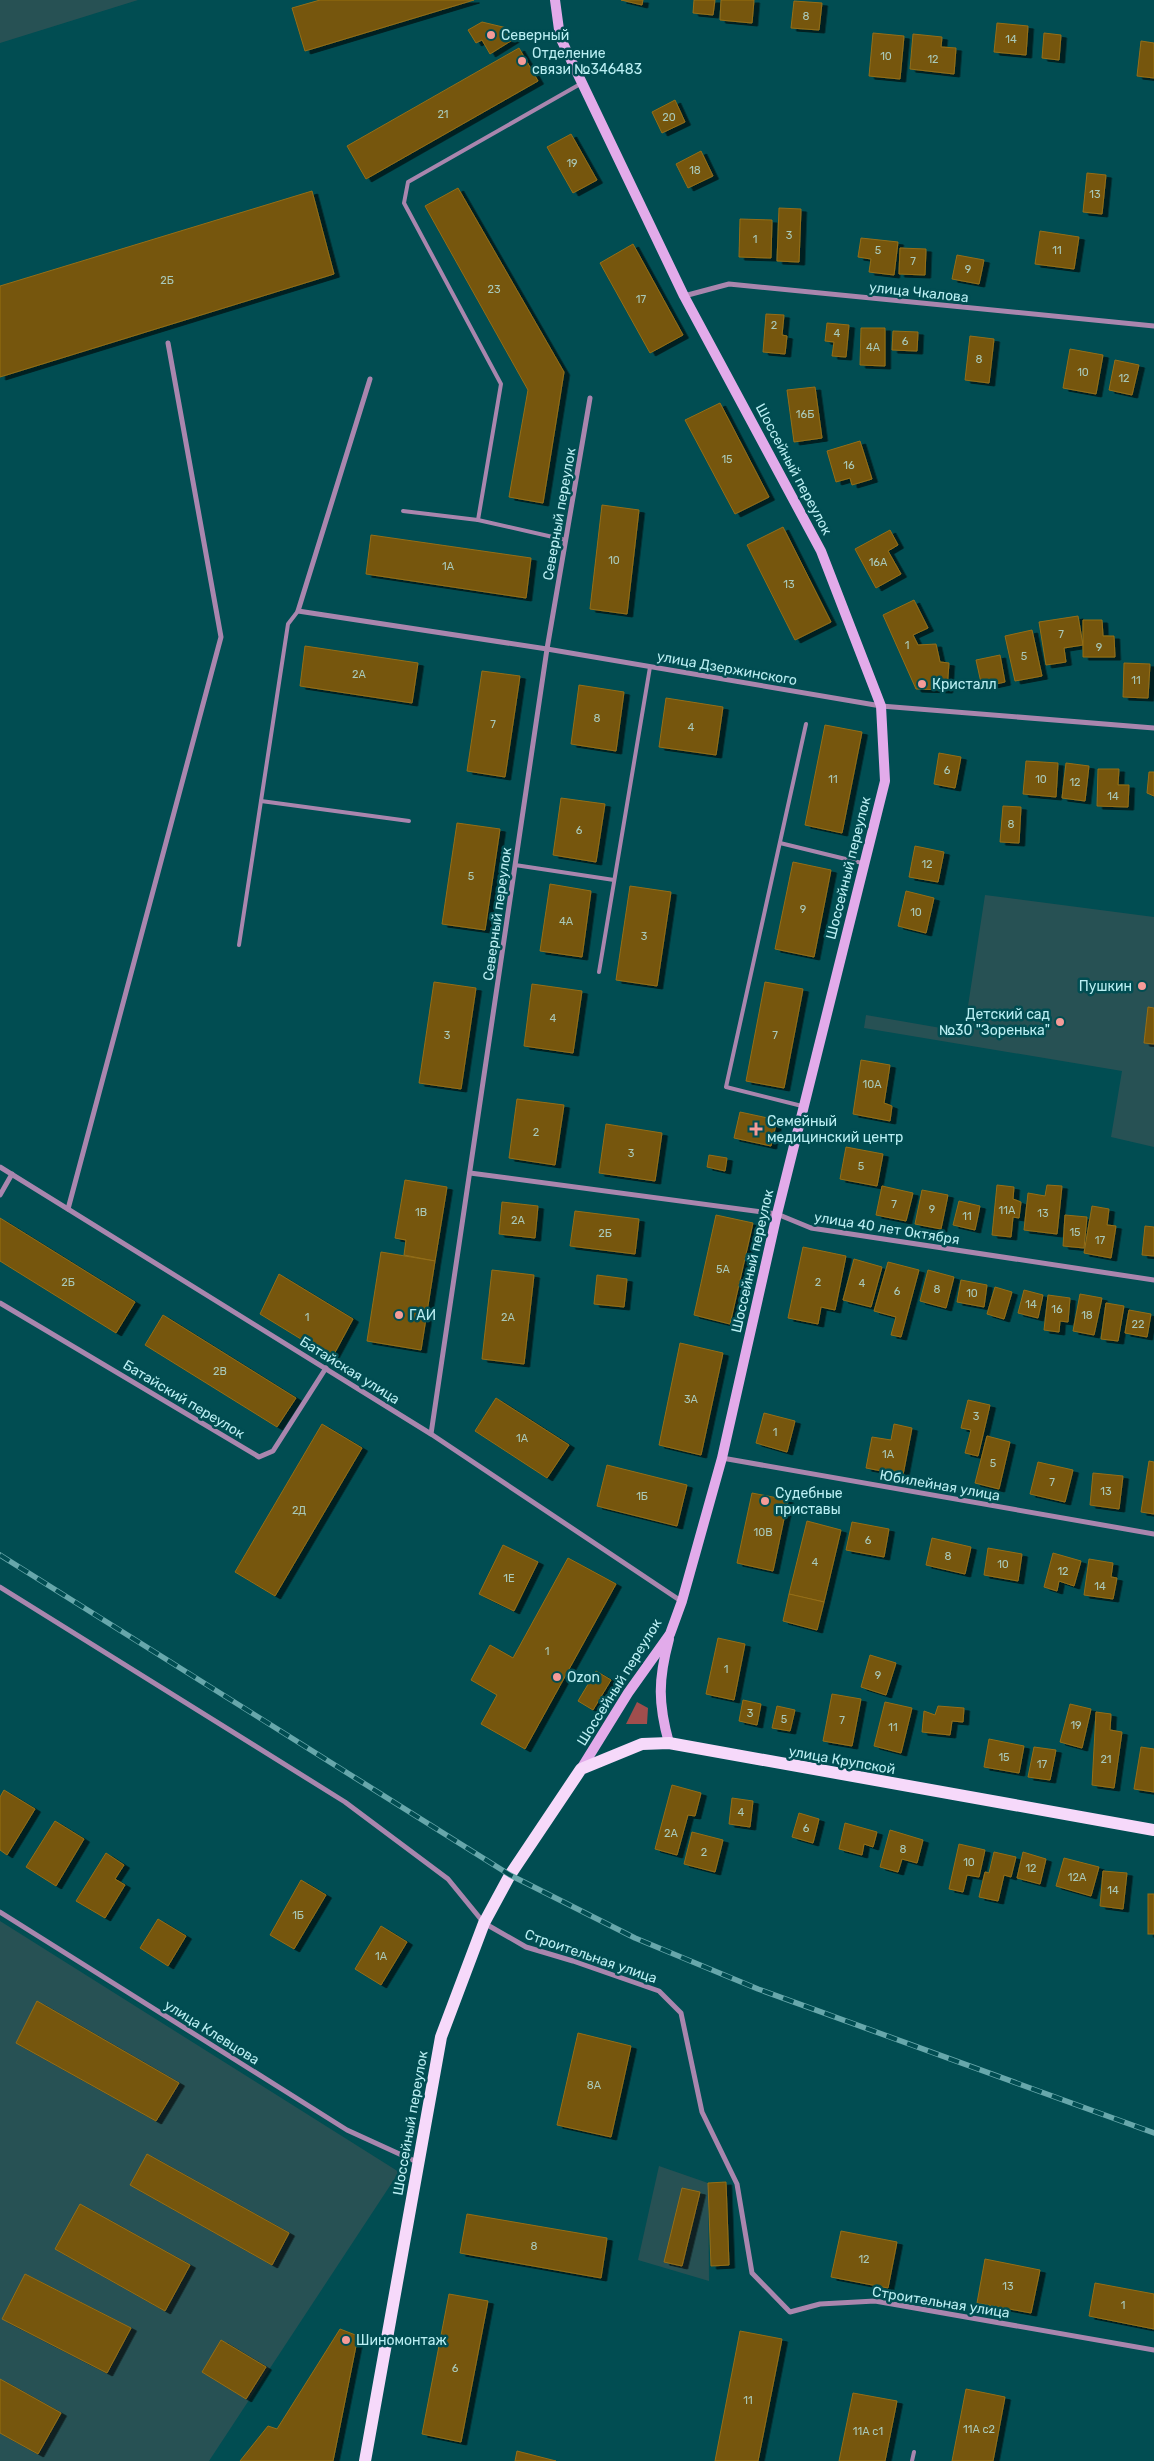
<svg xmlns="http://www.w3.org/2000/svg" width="1154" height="2461" viewBox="0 0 1154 2461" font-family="Rubik,sans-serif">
<defs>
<filter id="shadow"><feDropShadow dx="5.5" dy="3" stdDeviation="0" flood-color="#0009"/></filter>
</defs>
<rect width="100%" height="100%" fill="#014d52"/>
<g fill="#275154">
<polygon points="0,0 138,0 0,43"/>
<polygon points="985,895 1154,917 1154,1147 1111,1137 1122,1071 864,1028 866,1015 964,1032"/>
<polygon points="0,1921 399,2172 209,2461 0,2461"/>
<polygon points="659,2166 708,2183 709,2281 638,2260"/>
</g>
<polygon fill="#a04e4d" points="637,1702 648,1708 647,1724 626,1724"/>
<g fill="#76560b" stroke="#956e18" filter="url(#shadow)">
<polygon points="320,0 474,0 305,51 292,8"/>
<polygon points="621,0 643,0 642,5"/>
<polygon points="694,0 715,0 713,15 693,13"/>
<polygon points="721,0 754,0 752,23 720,20"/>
<polygon points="794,1 822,3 819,30 791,28"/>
<polygon points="482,22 507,28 514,39 490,54 482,40 476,43 468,30"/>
<polygon points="997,23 1028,26 1026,55 994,52"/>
<polygon points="873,33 904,36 900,79 869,76"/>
<polygon points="1044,33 1061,35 1059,60 1042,58"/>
<polygon points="913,34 942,37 941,47 956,48 954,74 910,69"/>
<polygon points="1141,41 1154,43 1154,78 1137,76"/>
<polygon points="519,48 538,81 366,179 347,146"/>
<polygon points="675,100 685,122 662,133 652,112"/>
<polygon points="571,134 597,180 573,193 547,147"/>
<polygon points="701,151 713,176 688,188 676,164"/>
<polygon points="1087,173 1106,175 1102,214 1083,212"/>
<polygon points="458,188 564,372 543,503 509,497 528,390 425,206"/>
<polygon points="312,191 334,274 0,377 0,286"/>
<polygon points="779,208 801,209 799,262 777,261"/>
<polygon points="740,219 772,220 771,258 739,257"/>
<polygon points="1040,231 1079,237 1074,269 1035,264"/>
<polygon points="861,238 898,242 894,275 869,272 871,259 858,257"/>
<polygon points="633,244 683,335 650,353 600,263"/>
<polygon points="900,248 926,249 925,275 899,274"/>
<polygon points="957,255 984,260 979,284 952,279"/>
<polygon points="766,314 784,315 782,335 787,336 785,354 763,352"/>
<polygon points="827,323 849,325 846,357 832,356 834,342 825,341"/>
<polygon points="861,328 885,328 885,366 860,365"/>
<polygon points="893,331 918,332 917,351 892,350"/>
<polygon points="970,336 994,339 989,383 965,380"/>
<polygon points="1070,349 1103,355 1096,394 1063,388"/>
<polygon points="1115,360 1139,365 1132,395 1109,390"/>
<polygon points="815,387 822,438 794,442 787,390"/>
<polygon points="720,403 769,497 735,514 685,420"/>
<polygon points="860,441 872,479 852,485 850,478 836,482 827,451"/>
<polygon points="602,505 639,510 627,614 590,609"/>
<polygon points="783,527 831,622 795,640 747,545"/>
<polygon points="890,530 898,545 888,551 901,574 876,588 855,549"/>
<polygon points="371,535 531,558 526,598 366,574"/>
<polygon points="914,600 928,628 913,635 918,645 936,644 940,662 949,663 947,690 916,689 883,615"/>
<polygon points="1078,616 1083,645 1064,648 1066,662 1046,665 1039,622"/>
<polygon points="1083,620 1102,620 1103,636 1114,636 1115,657 1083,657"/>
<polygon points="1032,630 1042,676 1015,681 1005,636"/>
<polygon points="305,646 418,663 412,703 300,686"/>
<polygon points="1000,655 1005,682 982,687 976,660"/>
<polygon points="1124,663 1150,664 1148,698 1123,697"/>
<polygon points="482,671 520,676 505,777 467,771"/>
<polygon points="579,685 624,692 616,751 571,744"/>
<polygon points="666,698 723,707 716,755 659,747"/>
<polygon points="825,725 862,732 842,833 805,825"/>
<polygon points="939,753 961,757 955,788 934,784"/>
<polygon points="1026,761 1058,763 1056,797 1023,794"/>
<polygon points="1066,763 1089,766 1085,801 1062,798"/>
<polygon points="1098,769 1119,769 1118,785 1129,785 1128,807 1097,806"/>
<polygon points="1149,772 1154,772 1154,796 1147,793"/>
<polygon points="561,798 605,804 596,862 553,855"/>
<polygon points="1003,806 1021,807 1019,843 1000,842"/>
<polygon points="457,823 500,829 485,930 442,924"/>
<polygon points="915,846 944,852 938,882 909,877"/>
<polygon points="793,862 831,870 814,957 775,949"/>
<polygon points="550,884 591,891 582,957 540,951"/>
<polygon points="630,886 671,892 657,986 616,980"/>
<polygon points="906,891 934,898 926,933 898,926"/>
<polygon points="434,982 476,988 461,1089 419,1083"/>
<polygon points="765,982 803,989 784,1088 746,1081"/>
<polygon points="532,984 582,991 573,1053 524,1046"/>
<polygon points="1148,1007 1154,1008 1154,1044 1144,1043"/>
<polygon points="861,1060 890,1065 884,1103 892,1106 890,1121 853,1114"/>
<polygon points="517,1099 564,1105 555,1165 509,1158"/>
<polygon points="740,1112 777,1120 771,1146 734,1138"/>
<polygon points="606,1124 662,1133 655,1181 599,1173"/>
<polygon points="846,1147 883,1154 877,1186 840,1179"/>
<polygon points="709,1155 727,1158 725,1171 707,1167"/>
<polygon points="405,1180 447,1187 435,1261 404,1255 406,1240 395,1238"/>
<polygon points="997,1185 1014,1187 1013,1199 1021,1202 1019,1218 1013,1217 1011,1237 992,1235"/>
<polygon points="1047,1185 1062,1186 1057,1234 1024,1230 1028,1193 1045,1196"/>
<polygon points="882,1186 913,1193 906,1221 876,1215"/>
<polygon points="922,1190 948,1195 941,1229 915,1224"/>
<polygon points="959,1201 980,1206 975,1230 953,1225"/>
<polygon points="502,1202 538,1206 535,1238 499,1234"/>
<polygon points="1092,1206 1109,1209 1107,1225 1116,1226 1111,1258 1084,1253"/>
<polygon points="575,1211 639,1219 635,1254 570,1246"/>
<polygon points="716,1215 753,1223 730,1324 694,1315"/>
<polygon points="1065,1215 1087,1217 1084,1248 1063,1246"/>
<polygon points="0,1218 135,1302 116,1333 0,1261"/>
<polygon points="1145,1226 1154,1227 1154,1256 1142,1255"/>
<polygon points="803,1247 846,1256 835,1310 821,1307 818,1324 788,1318"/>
<polygon points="381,1252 435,1261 421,1350 367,1341"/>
<polygon points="854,1259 882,1267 871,1307 843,1300"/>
<polygon points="888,1262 919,1270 901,1337 891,1335 896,1317 874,1311"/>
<polygon points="492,1270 534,1275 524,1364 482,1359"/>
<polygon points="928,1270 954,1277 946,1308 920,1301"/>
<polygon points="279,1274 353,1319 332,1358 260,1314"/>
<polygon points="597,1275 627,1279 624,1307 594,1304"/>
<polygon points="961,1280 987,1285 984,1307 957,1302"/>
<polygon points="995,1287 1012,1292 1004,1319 987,1314"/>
<polygon points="1024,1290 1043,1295 1038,1318 1018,1313"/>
<polygon points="1080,1294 1102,1298 1094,1335 1073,1331"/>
<polygon points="1048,1295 1070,1298 1068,1322 1060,1321 1059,1332 1044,1330"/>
<polygon points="1106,1303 1124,1306 1118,1341 1101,1339"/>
<polygon points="1129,1310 1151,1314 1147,1337 1125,1333"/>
<polygon points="163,1315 296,1398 277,1427 145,1345"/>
<polygon points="680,1343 723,1353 701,1455 659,1445"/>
<polygon points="496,1398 569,1445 547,1478 475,1431"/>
<polygon points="968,1400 990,1405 978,1456 965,1453 971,1430 961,1428"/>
<polygon points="764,1413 795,1421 787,1452 756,1443"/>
<polygon points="322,1424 362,1448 275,1596 235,1572"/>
<polygon points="894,1424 912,1428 903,1475 866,1468 872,1437 891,1440"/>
<polygon points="987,1436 1010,1442 999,1489 975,1483"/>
<polygon points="1149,1461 1154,1462 1154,1514 1141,1512"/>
<polygon points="1038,1462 1073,1470 1065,1502 1030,1494"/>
<polygon points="607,1465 687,1485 677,1526 597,1506"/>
<polygon points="1093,1473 1123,1476 1119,1509 1090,1505"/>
<polygon points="752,1493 788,1500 773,1571 737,1563"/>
<polygon points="807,1521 841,1530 824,1602 789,1594"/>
<polygon points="852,1522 889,1529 884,1557 846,1550"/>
<polygon points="932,1538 971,1547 965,1574 926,1565"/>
<polygon points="503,1545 538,1562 514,1611 479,1594"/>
<polygon points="988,1548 1022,1554 1018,1581 984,1575"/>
<polygon points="1053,1553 1081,1561 1074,1586 1059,1581 1057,1591 1044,1587"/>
<polygon points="568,1558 616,1584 525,1749 481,1724 497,1695 471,1680 490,1645 513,1658"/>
<polygon points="1089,1559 1113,1563 1111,1577 1117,1578 1113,1599 1084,1595"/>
<polygon points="789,1594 824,1602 817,1630 783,1621"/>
<polygon points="718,1638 745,1644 734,1700 706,1694"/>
<polygon points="870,1655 896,1663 886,1695 861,1687"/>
<polygon points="596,1671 611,1680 593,1710 578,1701"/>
<polygon points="832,1694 861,1699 852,1746 823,1741"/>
<polygon points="743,1700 761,1704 757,1725 739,1721"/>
<polygon points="885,1702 912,1708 901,1753 874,1746"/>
<polygon points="1070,1704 1091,1709 1082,1748 1060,1742"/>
<polygon points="777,1706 795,1710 790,1731 772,1728"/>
<polygon points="938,1706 964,1708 963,1722 952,1721 950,1735 922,1732 924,1711 935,1715"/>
<polygon points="1096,1712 1111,1714 1110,1730 1122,1732 1114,1788 1092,1785"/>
<polygon points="989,1739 1024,1746 1019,1773 984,1767"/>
<polygon points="1034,1747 1056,1750 1050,1780 1028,1777"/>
<polygon points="1141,1747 1154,1749 1154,1792 1134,1789"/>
<polygon points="672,1785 701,1793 695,1816 688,1815 677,1855 655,1849"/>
<polygon points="4,1790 35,1809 7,1855 0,1850 0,1797"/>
<polygon points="732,1798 753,1801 750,1827 729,1824"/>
<polygon points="799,1813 819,1819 813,1843 792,1837"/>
<polygon points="55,1821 84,1839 56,1886 26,1867"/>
<polygon points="845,1823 877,1832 873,1847 864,1844 862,1855 839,1849"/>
<polygon points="890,1830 923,1840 917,1863 902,1859 898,1872 880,1867"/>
<polygon points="692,1832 723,1840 715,1872 684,1864"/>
<polygon points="959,1844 985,1850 979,1877 967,1875 963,1892 949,1889"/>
<polygon points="994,1852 1016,1857 1011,1877 1004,1875 998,1901 979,1897 985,1872 989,1873"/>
<polygon points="1023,1852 1046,1859 1040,1884 1017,1878"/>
<polygon points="106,1853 124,1865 115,1879 125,1885 105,1918 76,1901"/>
<polygon points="1064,1858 1099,1867 1091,1896 1056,1886"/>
<polygon points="1103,1871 1127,1873 1123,1909 1100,1906"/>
<polygon points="301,1880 326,1895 294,1949 270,1935"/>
<rect x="1148" y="1894" width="6" height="40"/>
<polygon points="158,1919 186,1936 168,1966 140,1948"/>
<polygon points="381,1926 407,1942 381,1985 355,1969"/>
<polygon points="37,2001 179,2083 156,2121 16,2043"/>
<polygon points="578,2033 631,2046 611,2137 557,2125"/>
<polygon points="147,2154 289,2233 272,2265 130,2185"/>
<polygon points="726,2182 729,2265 711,2266 708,2183"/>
<polygon points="682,2188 700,2192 682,2266 664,2262"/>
<polygon points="80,2204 190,2265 165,2311 55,2249"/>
<polygon points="467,2214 607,2238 601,2278 460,2253"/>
<polygon points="841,2231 897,2242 888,2288 831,2277"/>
<polygon points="985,2259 1040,2270 1031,2313 977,2303"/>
<polygon points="25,2274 131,2328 107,2373 2,2319"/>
<polygon points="1095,2283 1154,2294 1154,2329 1089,2316"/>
<polygon points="449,2294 488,2301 461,2442 422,2434"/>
<polygon points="340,2329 358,2336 333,2461 240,2461 268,2426 277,2429"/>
<polygon points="740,2331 782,2339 758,2461 715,2461"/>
<polygon points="221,2340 266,2367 246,2399 202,2372"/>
<polygon points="0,2379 61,2413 38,2454 0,2433"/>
<polygon points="966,2389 1005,2397 993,2461 952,2461"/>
<polygon points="853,2393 897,2401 885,2461 839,2461"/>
<polygon points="517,2451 556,2461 515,2461"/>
</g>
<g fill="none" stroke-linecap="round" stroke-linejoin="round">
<g stroke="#a986ae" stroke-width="4">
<polyline points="403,511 478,520"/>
<polyline points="566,540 478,520 501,384 404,203 408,182 582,83"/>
<polyline points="261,801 409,821"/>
<polyline points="780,843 862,863"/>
<polyline points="515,865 614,880"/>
<polyline points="239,945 288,624 298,611"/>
<polyline points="599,972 650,667"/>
<polyline points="802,1106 726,1087 806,724"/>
<polyline points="912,2461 914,2452"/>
</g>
<g stroke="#a986ae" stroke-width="5">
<polyline points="684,296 729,284 1154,326"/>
<polyline points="370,379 298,611 547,649 881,706 1154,728"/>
<polyline points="0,1167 431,1434 681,1601"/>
<polyline points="470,1173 777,1214 811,1228 1154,1280"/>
<polyline points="0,1195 12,1174"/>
<polyline points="68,1209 221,637 168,343"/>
<polyline points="0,1303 259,1457 273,1451 326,1368"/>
<polyline points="431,1434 547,649 590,398"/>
<polyline points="722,1458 1154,1534"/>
<polyline points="0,1587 345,1802 448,1879 484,1923 526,1947 573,1961 659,1991 681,2013 702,2112 737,2184 752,2273 790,2312 820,2304 875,2301 1154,2350"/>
<polyline points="0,1912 347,2130 417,2162"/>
</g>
<g stroke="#e2abea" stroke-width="10">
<polyline points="555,0 560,37 684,296 821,551 881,706 885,781 777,1214 722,1458 682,1601 670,1634 628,1693 581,1769"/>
<path d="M669,1639C658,1680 658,1703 669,1743"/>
</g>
<polyline stroke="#f6d9fa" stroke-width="12" points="365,2461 441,2037 484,1923 510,1875 581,1769 642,1744 669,1743 1154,1830"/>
<g stroke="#67a7ab" stroke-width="5.5">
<polyline id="rail" points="0,1555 510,1875 635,1938 758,1989 1154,2133"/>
</g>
<use href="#rail" stroke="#014d52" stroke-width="4" stroke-dasharray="11" stroke-linecap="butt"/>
</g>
<g fill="#f59b98" stroke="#014d52" stroke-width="2">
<circle cx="491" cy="35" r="5"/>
<circle cx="522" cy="61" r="5"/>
<circle cx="922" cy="684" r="5"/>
<circle cx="1142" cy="986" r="5"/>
<circle cx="1060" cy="1022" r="5"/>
<path d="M753.5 1121.5h5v5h5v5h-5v5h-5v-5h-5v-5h5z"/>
<circle cx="399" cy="1315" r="5"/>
<circle cx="765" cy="1501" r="5"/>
<circle cx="557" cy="1677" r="5"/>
<circle cx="346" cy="2340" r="5"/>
</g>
<g text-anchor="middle" stroke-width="5" stroke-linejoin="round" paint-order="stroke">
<g font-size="11" fill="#a9c9b9">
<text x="806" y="20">8</text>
<text x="1011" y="43">14</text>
<text x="886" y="60">10</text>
<text x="933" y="63">12</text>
<text x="443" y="118">21</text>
<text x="669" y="121">20</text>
<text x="572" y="167">19</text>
<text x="695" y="174">18</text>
<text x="1095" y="198">13</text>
<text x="789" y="239">3</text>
<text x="755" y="243">1</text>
<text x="878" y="254">5</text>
<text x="1057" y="254">11</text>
<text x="913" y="265">7</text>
<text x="968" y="273">9</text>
<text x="167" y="284">2Б</text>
<text x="494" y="293">23</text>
<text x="641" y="303">17</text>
<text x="774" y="329">2</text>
<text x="837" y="337">4</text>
<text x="905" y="345">6</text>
<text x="873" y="351">4А</text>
<text x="979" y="363">8</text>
<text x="1083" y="376">10</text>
<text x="1124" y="382">12</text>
<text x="805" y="418">16Б</text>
<text x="727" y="463">15</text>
<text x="849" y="469">16</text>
<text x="614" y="564">10</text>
<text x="878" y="566">16А</text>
<text x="448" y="570">1А</text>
<text x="789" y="588">13</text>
<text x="1061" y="638">7</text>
<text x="907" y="649">1</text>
<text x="1099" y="651">9</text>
<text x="1024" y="660">5</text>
<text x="359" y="678">2А</text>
<text x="1136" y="684">11</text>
<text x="597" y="722">8</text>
<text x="493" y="728">7</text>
<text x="691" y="731">4</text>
<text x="947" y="774">6</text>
<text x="833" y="783">11</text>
<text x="1041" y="783">10</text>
<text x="1075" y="786">12</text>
<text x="1113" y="800">14</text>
<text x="1011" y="828">8</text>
<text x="579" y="834">6</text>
<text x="927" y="868">12</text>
<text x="471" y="880">5</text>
<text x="803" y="913">9</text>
<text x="916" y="916">10</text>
<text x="566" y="925">4А</text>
<text x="644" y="940">3</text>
<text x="553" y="1022">4</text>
<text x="447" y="1039">3</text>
<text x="775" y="1039">7</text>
<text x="872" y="1088">10А</text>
<text x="536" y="1136">2</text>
<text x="631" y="1157">3</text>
<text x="861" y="1170">5</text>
<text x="894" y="1208">7</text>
<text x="932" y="1213">9</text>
<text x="1007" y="1214">11А</text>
<text x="421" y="1216">1В</text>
<text x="1043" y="1217">13</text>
<text x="967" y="1220">11</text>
<text x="518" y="1224">2А</text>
<text x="1075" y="1236">15</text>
<text x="605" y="1237">2Б</text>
<text x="1100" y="1244">17</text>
<text x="723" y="1273">5А</text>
<text x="68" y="1286">2Б</text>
<text x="818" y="1286">2</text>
<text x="862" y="1287">4</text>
<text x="937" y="1293">8</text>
<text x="897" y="1295">6</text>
<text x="972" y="1297">10</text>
<text x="1031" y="1308">14</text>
<text x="1057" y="1313">16</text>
<text x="1087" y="1319">18</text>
<text x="307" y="1321">1</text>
<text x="508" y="1321">2А</text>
<text x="1138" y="1328">22</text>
<text x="220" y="1375">2В</text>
<text x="691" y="1403">3А</text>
<text x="976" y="1420">3</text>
<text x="775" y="1436">1</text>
<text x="522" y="1442">1А</text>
<text x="888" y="1458">1А</text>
<text x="993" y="1467">5</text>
<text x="1052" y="1486">7</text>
<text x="1106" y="1495">13</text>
<text x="642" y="1500">1Б</text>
<text x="299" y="1514">2Д</text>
<text x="763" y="1536">10В</text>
<text x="868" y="1544">6</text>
<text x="948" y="1560">8</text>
<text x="815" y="1566">4</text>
<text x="1003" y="1568">10</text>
<text x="1063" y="1575">12</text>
<text x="509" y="1582">1Е</text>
<text x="1100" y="1590">14</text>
<text x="547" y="1655">1</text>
<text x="726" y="1673">1</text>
<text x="878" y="1679">9</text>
<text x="750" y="1717">3</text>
<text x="784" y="1723">5</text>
<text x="842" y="1724">7</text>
<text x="1076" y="1729">19</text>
<text x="893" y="1731">11</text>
<text x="1004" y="1761">15</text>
<text x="1106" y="1763">21</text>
<text x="1042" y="1768">17</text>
<text x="741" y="1816">4</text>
<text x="806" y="1832">6</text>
<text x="671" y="1837">2А</text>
<text x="903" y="1853">8</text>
<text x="704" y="1856">2</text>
<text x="969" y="1866">10</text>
<text x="1031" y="1872">12</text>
<text x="1077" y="1881">12А</text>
<text x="1113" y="1894">14</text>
<text x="298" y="1919">1Б</text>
<text x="381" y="1960">1А</text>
<text x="594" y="2089">8А</text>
<text x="534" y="2250">8</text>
<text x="864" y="2263">12</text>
<text x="1008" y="2290">13</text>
<text x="1123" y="2309">1</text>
<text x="455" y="2372">6</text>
<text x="748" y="2404">11</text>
<text x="979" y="2433">11А с2</text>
<text x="868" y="2435">11А с1</text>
</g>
<g font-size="14" fill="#baeff3" stroke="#014d52" text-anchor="start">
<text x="501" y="40">Северный</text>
<text x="532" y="58">Отделение<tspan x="532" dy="16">связи №346483</tspan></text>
<text x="932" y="689">Кристалл</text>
<text x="1132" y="991" text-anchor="end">Пушкин</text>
<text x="1050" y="1019" text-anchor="end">Детский сад<tspan x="1050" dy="16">№30 "Зоренька"</tspan></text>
<text x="767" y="1126">Семейный<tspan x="767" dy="16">медицинский центр</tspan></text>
<text x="409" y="1320">ГАИ</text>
<text x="775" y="1498">Судебные<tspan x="775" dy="16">приставы</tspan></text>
<text x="567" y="1682">Ozon</text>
<text x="356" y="2345">Шиномонтаж</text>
</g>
<g font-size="14" fill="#baeff3" stroke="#014d52">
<text transform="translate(919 292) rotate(6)" y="5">улица Чкалова</text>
<text transform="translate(794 469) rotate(62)" y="5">Шоссейный переулок</text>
<text transform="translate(559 514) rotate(-80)" y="5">Северный переулок</text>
<text transform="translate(727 668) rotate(10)" y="5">улица Дзержинского</text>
<text transform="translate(848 868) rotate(-76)" y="5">Шоссейный переулок</text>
<text transform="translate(497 914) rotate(-82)" y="5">Северный переулок</text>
<text transform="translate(887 1228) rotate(9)" y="5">улица 40 лет Октября</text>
<text transform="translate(752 1261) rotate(-77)" y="5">Шоссейный переулок</text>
<text transform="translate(350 1370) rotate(32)" y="5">Батайская улица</text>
<text transform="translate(184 1399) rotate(31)" y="5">Батайский переулок</text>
<text transform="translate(940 1485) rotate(10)" y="5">Юбилейная улица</text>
<text transform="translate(619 1682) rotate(-58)" y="5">Шоссейный переулок</text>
<text transform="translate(842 1760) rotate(10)" y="5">улица Крупской</text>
<text transform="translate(591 1956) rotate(19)" y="5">Строительная улица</text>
<text transform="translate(212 2032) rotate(32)" y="5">улица Клевцова</text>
<text transform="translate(410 2123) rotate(-80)" y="5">Шоссейный переулок</text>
<text transform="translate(941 2302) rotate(9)" y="5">Строительная улица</text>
</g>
</g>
</svg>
